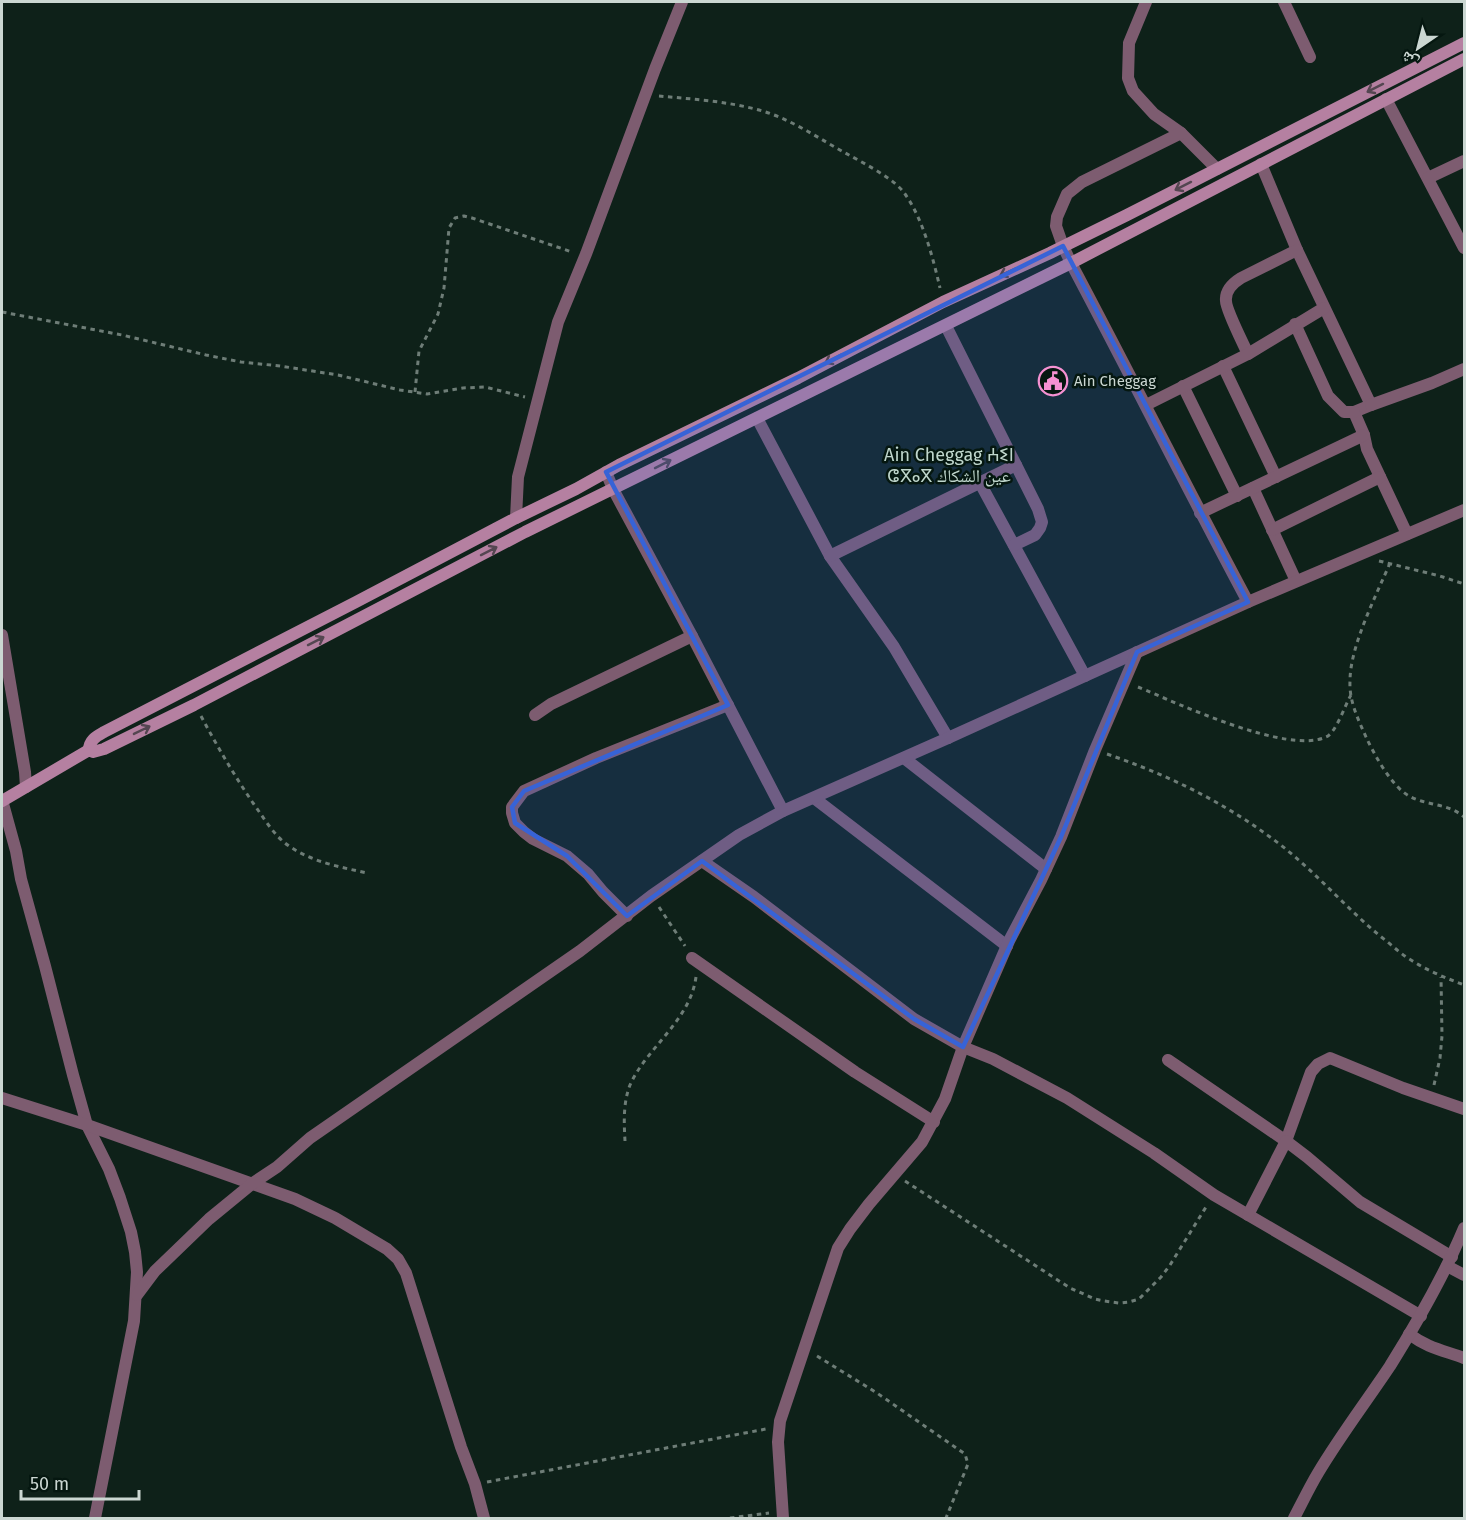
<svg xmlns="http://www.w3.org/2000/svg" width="1466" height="1520" viewBox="0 0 1466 1520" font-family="'Fira Sans','Noto Naskh Arabic','Noto Sans Tifinagh',sans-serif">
<rect width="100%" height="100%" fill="#0e2119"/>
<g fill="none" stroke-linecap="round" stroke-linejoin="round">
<g stroke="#6e7d77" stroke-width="3" stroke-dasharray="4.5 4.5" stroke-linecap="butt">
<path d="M659,96C691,99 724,101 755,109C789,117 819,139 849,155C865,164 895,179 905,194C923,219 933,258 940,288"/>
<polyline points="2,312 122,335 206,355 241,362 280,366 338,375 400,390 427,394 463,388 485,387 525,397"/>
<polyline points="415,392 419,351 438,314 444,288 449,228 455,218 464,216 472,218 572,252"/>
<polyline points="1379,561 1440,576 1464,584"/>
<path d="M1390,563C1376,596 1350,646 1350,681C1349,701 1358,719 1366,737C1374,754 1388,779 1402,791C1420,807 1446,801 1464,817"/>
<path d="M1138,687C1177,703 1287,755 1326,737C1336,733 1345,705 1351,695"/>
<path d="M201,716C217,746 234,775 253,803C264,818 274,836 289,846C312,862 340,867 367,873"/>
<path d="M1107,754C1165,774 1220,800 1270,837C1312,867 1345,908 1385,940C1394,947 1402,955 1411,960C1428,971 1446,978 1464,985"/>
<polyline points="659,907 685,946"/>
<polyline points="1434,1085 1440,1058 1442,1036 1441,977"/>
<path d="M625,1141C624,1123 623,1103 630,1085C647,1047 690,1021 696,977"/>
<polyline points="905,1181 1070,1288 1095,1299 1104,1301 1119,1303 1129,1302 1139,1299 1161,1277 1170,1265 1206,1207"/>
<polyline points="817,1356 877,1393 965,1454 968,1464 946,1518"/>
<polyline points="487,1482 766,1429"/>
<polyline points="730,1518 769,1513"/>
</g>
<g stroke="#7d5c70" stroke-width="12">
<polyline points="1146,2 1129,43 1128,78 1133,91 1154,114 1181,133 1217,169"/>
<polyline points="1284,2 1310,57"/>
<polyline points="1386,99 1464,248"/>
<path d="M1181,133L1082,182L1067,194L1057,217L1056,226L1063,246L1071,263C1131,376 1188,490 1248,602"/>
<polyline points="1261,164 1297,250 1371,405 1354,412 1364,435 1367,449 1407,534"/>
<polyline points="1428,178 1464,161"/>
<polyline points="1295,324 1328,396 1344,412 1354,412"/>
<path d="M1248,354C1243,343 1226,310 1226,301C1225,291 1233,283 1241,278L1297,250"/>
<polyline points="1223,366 1276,477"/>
<polyline points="1183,386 1237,496"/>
<polyline points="1146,405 1248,354 1324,308"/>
<polyline points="1371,405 1432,383 1464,369"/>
<polyline points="757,418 830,556 894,647 948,738"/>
<polyline points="606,472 613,489 692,636 783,811"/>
<polyline points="980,483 1085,676"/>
<polyline points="1253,488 1296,581"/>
<polyline points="1200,513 1364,435"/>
<polyline points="516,518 518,477 558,322 586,254 655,69 682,2"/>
<polyline points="1272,530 1380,477"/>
<polyline points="1014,545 1035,535 1040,528 1042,522 1038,509 1016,465"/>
<polyline points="830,556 1016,465 946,326"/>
<polyline points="2,635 25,772 26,787"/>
<polyline points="535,715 551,704 692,636"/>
<polyline points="904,758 1046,869"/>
<polyline points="814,798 1007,946"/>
<polyline points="2,800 16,851 21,879 45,966 73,1075 87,1125 109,1169 120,1198 131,1232 135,1252 137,1272 134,1321 95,1518"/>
<polyline points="702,861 754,897 914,1019 963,1047 993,1059 1067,1098 1154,1153 1214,1195 1421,1316"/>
<polyline points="627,916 603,892 588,874 567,856 533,839 524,832 515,823 512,813 512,807 524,791 596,758 728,705"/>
<polyline points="692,958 855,1072 934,1122"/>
<polyline points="1168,1060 1286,1141 1311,1072 1318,1064 1330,1058 1403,1088 1464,1109"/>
<polyline points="2,1098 87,1125 295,1199 335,1218 387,1249 398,1259 406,1273 461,1447 475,1484 484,1518"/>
<polyline points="1248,1215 1286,1141 1307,1157 1360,1202 1452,1257"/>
<polyline points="1447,1266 1464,1275"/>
<polyline points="137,1295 155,1271 209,1219 253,1183 277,1167 310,1138 580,951 651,896 739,835 783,811 948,738 1248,602 1464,510"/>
<path d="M1409,1334C1428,1348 1442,1350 1464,1358"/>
<polyline points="783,1518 778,1442 780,1421 838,1248 850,1229 869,1204 922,1142 945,1099 963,1047 1009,941 1041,880 1061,837 1095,750 1137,652"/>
<path d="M1294,1518C1302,1503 1309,1488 1318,1473C1340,1436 1366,1402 1390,1366C1418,1321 1444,1276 1464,1228"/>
</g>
<g stroke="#b580a1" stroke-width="12">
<path d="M89,750C89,740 97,736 104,732L356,602L516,518L576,489L619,465L798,378L943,302L1050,253L1127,215L1464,43"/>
<polyline points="2,801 89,750 93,752 104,749 194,705 525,532 1071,263 1464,59"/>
</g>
</g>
<defs><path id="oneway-shaft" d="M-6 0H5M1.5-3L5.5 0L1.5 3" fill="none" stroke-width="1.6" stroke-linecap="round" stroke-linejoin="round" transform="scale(1.5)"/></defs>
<g stroke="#544651">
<use href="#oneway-shaft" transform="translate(1375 88) rotate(153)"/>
<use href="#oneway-shaft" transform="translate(1183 186) rotate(153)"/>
<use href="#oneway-shaft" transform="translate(1008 272) rotate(156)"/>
<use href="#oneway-shaft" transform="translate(833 359) rotate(152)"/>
<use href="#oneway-shaft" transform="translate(663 464) rotate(-27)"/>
<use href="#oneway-shaft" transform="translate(489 551) rotate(-27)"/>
<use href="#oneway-shaft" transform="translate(316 641) rotate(-27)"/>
<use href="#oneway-shaft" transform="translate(142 730) rotate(-26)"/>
</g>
<path fill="#3763d7" fill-opacity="0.2" stroke="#3763d7" stroke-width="4.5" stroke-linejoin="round" d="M1063,246L1248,602L1137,652L1061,837L963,1047L914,1019L702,861L627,916L567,856L515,823L512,807L524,791L728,705L606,472Z"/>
<defs>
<g id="civic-ring" transform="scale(1.5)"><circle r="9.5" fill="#051710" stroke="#f591d2" stroke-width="1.5"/><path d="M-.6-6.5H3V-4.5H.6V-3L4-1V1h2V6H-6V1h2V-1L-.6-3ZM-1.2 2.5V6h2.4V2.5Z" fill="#f591d2"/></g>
</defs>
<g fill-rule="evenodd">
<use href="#civic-ring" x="1053" y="381"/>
</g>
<g text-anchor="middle" stroke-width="5" stroke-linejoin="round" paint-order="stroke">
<g font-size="15" fill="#cbd7d2" stroke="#051710" text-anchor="start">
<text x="1074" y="386">Ain Cheggag</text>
</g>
<g font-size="18" fill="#bfd6cc" stroke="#051710">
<text x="949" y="461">Ain Cheggag ⵄⵉⵏ<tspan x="949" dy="21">ⵛⴳⴰⴳ عين الشكاك</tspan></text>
</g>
</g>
<rect width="1466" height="1520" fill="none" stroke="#cbd7d2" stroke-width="6"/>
<g transform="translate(1418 48) rotate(215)" stroke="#051710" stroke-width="4.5" paint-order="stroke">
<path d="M0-4.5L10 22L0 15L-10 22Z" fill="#cbd7d2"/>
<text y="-9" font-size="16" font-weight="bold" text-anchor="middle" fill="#cbd7d2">ش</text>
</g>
<path d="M21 1490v9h118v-9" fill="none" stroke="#cbd7d2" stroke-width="3"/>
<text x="30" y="1490" font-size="18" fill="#cbd7d2" stroke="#051710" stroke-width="4.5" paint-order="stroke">50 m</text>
</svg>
